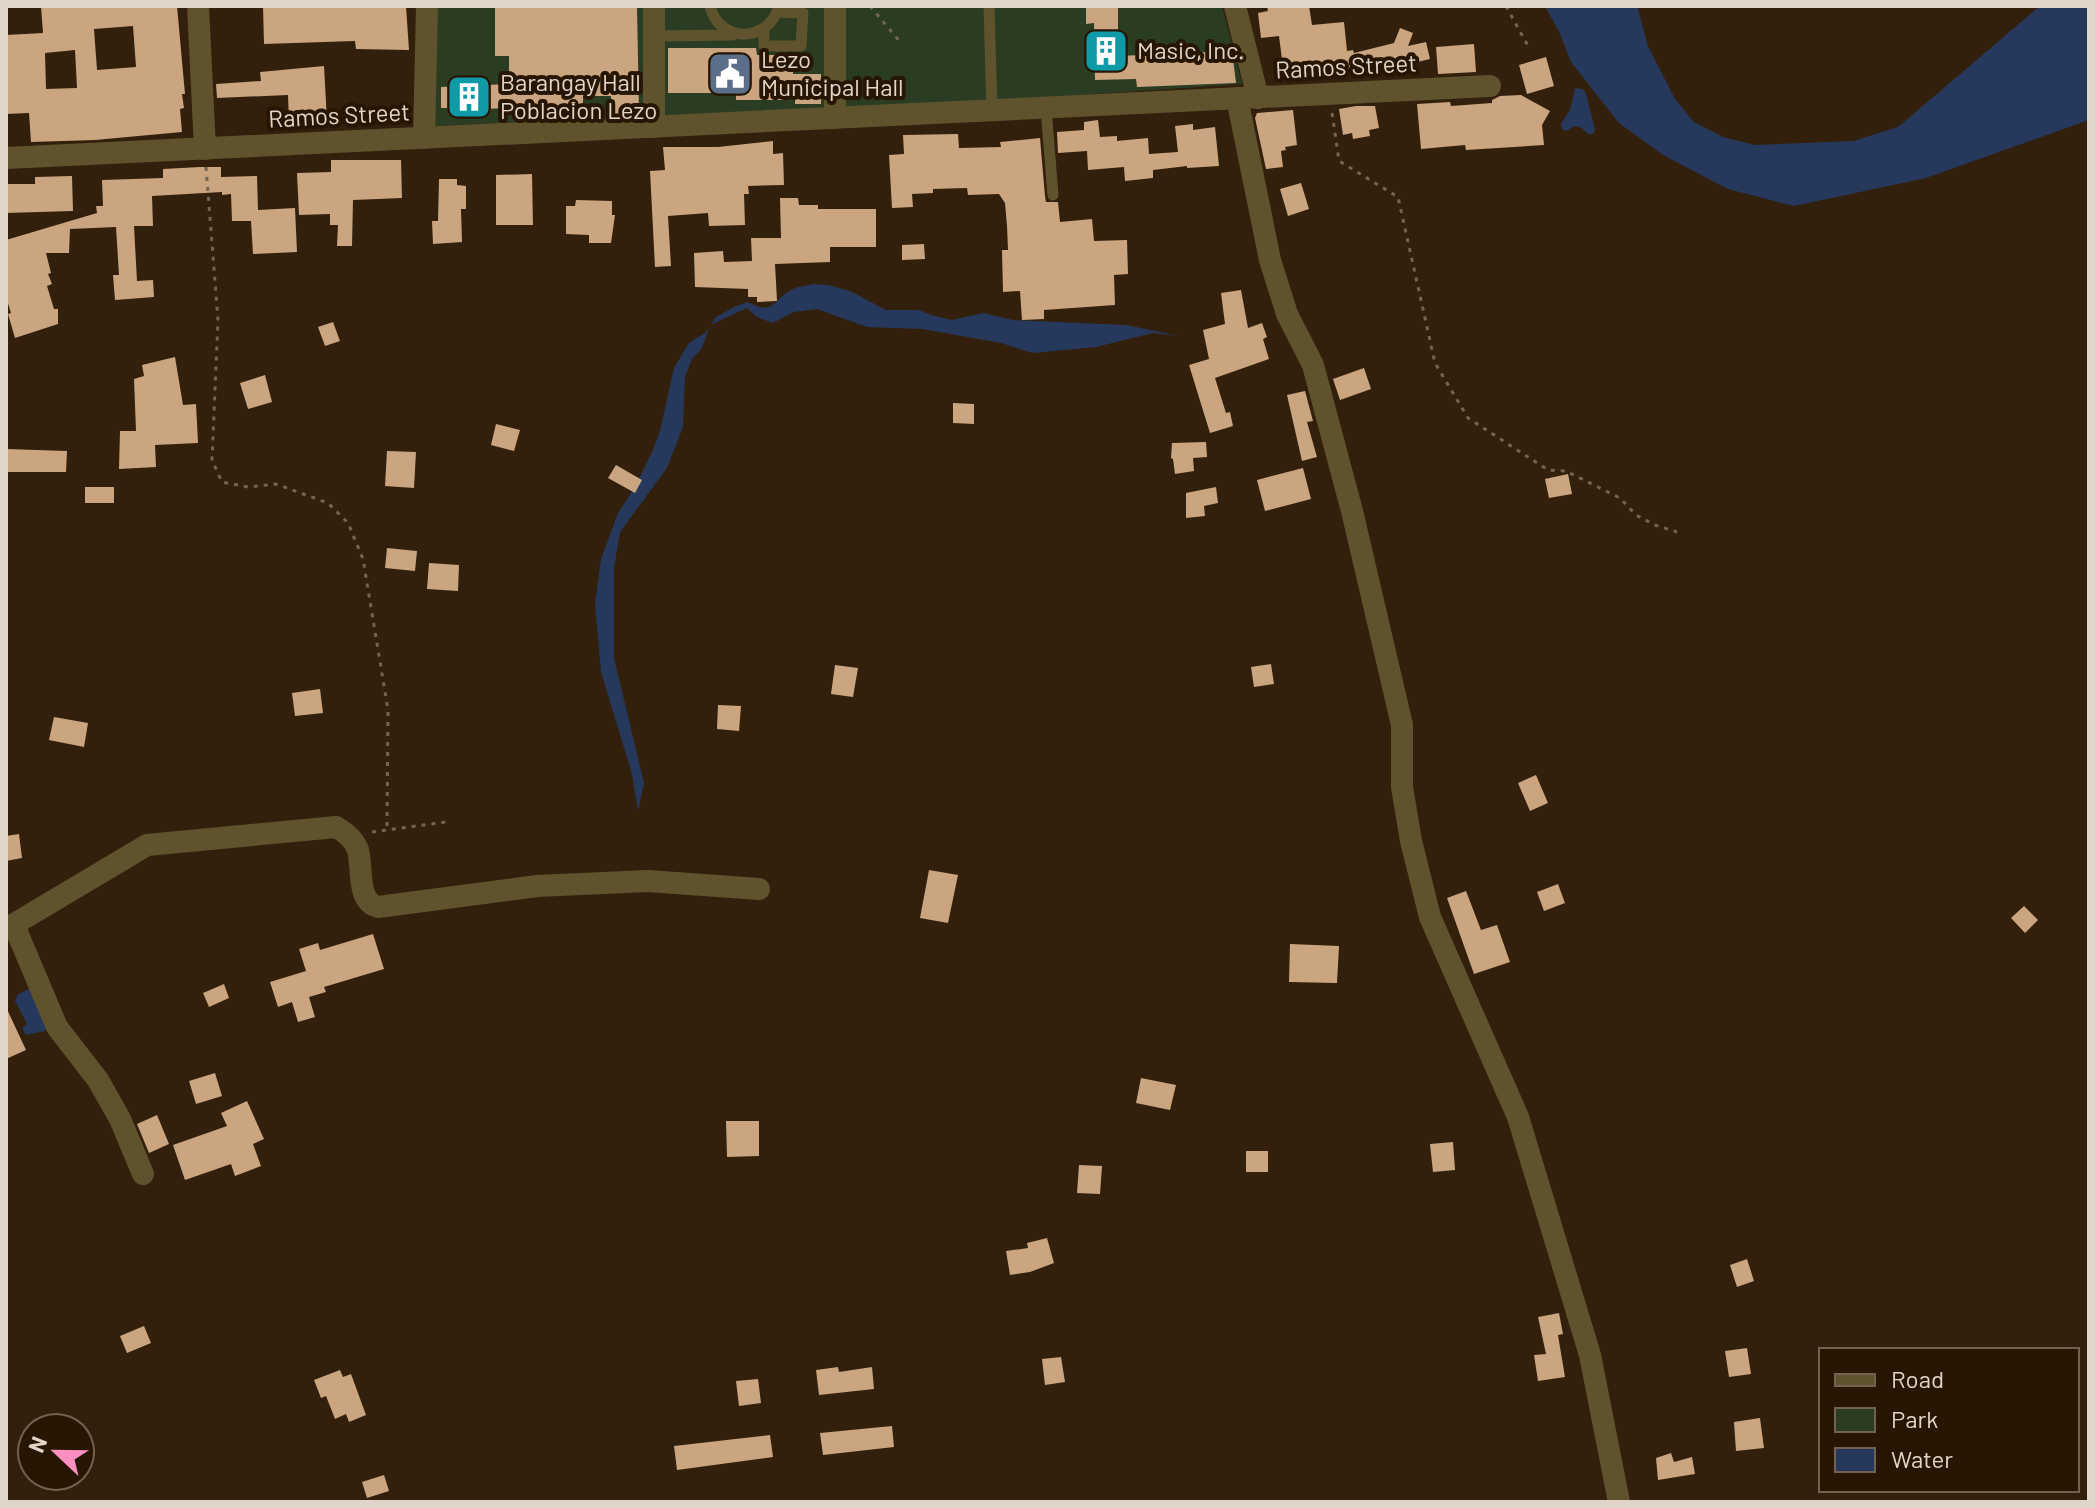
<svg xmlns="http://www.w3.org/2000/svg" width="2095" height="1508" viewBox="0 0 2095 1508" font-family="Barlow,sans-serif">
<rect width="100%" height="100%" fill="#32200c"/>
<polygon fill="#2a3d23" points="437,6 1222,6 1242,84 976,102 431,126"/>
<g fill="#26395c">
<polygon points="1545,6 1637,6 1648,46 1675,99 1694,122 1723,137 1755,145 1854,141 1898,127 2040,6 2089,6 2089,120 1926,178 1794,206 1728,189 1663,155 1619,123 1571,62 1560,34"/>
<polygon points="1575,88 1583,89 1586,94 1595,130 1593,134 1588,134 1582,128 1575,126 1566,131 1562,129 1561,124 1570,110"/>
<path d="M813,284L829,285L852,292L886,310H919L931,315L952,320L983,313L1013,320L1126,325L1180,336L1153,333L1096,347L1033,353L1001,343L922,329L867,327L817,309L794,312L773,323L757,317L747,308L710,325L702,348L692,359L685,376L683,427L667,468L620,532L614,568V658L644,783L638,811L632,774L601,672L595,604L601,559L618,513L635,487L652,452L660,431L674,368L689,343L706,332L716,317L736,306L748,302C776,317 773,298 793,289C799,286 807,286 813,284Z"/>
<polygon points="33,987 47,1026 45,1031 26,1035 22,1028 27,1024 15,1001 18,994"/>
</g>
<g fill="#cba580" fill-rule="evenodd">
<path d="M41,6H177L185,94H182L184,108L180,109L182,132L95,140L31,142L29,113L6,114V35L43,33ZM133,26L136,67L97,70L94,29ZM75,50L77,88L46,89L45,53Z"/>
<polygon points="263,6 406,6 409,50 356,49 355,41 264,44"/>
<polygon points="495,6 637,6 639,113 611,115 611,96 583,96 583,116 568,117 568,112 513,114 513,108 481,109 482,116 459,116 458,108 441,108 441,87 509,84 509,56 495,56"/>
<polygon points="1086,6 1118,6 1118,56 1232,51 1236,83 1137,87 1136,79 1095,80 1094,23 1086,24"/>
<polygon points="1267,6 1309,6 1312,25 1344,22 1347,51 1353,50 1354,53 1394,43 1400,28 1413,33 1408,46 1426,42 1430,59 1368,74 1367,69 1337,74 1321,74 1321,69 1284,75 1279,36 1261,38 1258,13 1268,11"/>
<polygon points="1474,44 1476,72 1438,74 1436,47"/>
<polygon points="668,48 756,48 757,55 793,55 793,74 821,74 821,104 795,104 795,100 736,100 736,93 668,93"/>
<polygon points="1546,57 1554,86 1527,94 1519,65"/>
<polygon points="324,66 327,121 289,123 288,95 217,98 216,84 261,81 260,72"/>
<polygon points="1521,95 1550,111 1542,125 1544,145 1466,150 1465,145 1421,149 1417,104 1450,102 1451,106 1492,103 1492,100 1500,96"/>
<polygon points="1356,106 1375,106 1379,128 1369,130 1370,136 1353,139 1352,133 1343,135 1339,109"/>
<polygon points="1293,110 1297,145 1285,147 1286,150 1281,151 1283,167 1266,169 1255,118 1257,113"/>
<polygon points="1098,120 1100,137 1117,136 1117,141 1148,138 1149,154 1178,152 1175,126 1193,124 1193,130 1215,127 1219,166 1187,168 1187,166 1153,170 1153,178 1125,181 1124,167 1088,170 1087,151 1058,153 1057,132 1084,130 1084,122"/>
<polygon points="958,134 959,148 1001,147 1000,142 1040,138 1045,196 1046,202 1058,202 1060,222 1092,219 1094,241 1127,240 1128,274 1114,275 1115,305 1044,310 1044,319 1022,320 1020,291 1003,292 1002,250 1008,250 1007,226 1005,203 999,194 968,195 967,188 933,189 933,193 912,194 913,207 892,208 889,155 904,154 903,135"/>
<polygon points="773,141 773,154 783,153 784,185 748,186 749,194 744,194 745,225 709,226 708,213 668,216 671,266 655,267 650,171 665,170 663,147 718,147"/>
<polygon points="331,160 401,160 402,198 353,200 352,246 337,246 338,225 330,225 330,214 299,215 297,173 331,172"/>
<polygon points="200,167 221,167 221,177 257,176 258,210 295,208 297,252 253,254 251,221 232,221 231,194 222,195 222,192 152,196 153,226 134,226 137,281 153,280 154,297 115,300 113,275 119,275 116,227 70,229 69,253 46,253 51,273 48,274 52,284 47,286 54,309 58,309 58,324 15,338 8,314 11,313 6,297 6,240 97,213 96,206 103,206 102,180 163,178 163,169"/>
<polygon points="532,174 533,225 496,225 496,175"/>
<polygon points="72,176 73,211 6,213 6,184 35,184 35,177"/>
<polygon points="439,179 457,179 457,185 466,186 466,209 461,209 462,242 433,244 432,221 438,221"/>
<polygon points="1301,183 1309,209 1288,216 1280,189"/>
<polygon points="780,198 798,198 799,205 818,205 818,209 876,209 876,247 830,247 830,262 775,264 777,301 757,302 757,297 748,297 748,289 695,287 694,253 723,251 724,262 752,261 751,238 781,238"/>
<polygon points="576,200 612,201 612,215 615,215 611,243 589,243 589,235 566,234 566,206 575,206"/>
<polygon points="924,244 925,259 902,260 902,245"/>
<polygon points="1241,290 1248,328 1262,323 1267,337 1263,339 1269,359 1215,378 1226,413 1230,412 1233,426 1210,433 1189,365 1209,359 1203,330 1225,324 1221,293"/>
<polygon points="333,322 340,341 325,346 318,327"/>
<polygon points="175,357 183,405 196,404 198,443 155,445 156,467 119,469 120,431 136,431 134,379 144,376 142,365"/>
<polygon points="1364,368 1371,389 1340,400 1333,379"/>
<polygon points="265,375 272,402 248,409 240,383"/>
<polygon points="1305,391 1313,421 1307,422 1317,457 1302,461 1287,395"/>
<polygon points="953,403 974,404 974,424 953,423"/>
<polygon points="496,424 520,430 514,451 491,445"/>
<polygon points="1206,442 1207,457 1193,458 1194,471 1175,474 1173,459 1171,458 1172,443"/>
<polygon points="6,449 67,451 66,472 6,472"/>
<polygon points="387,451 416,452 414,488 385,486"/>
<polygon points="616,465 642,480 635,493 608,478"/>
<polygon points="1303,468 1311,499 1265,511 1257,480"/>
<polygon points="1568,474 1572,494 1549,498 1545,479"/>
<rect x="85" y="487" width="29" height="16"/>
<polygon points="1216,487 1218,503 1204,506 1205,516 1186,518 1186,493"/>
<polygon points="387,548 417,551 415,571 385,568"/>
<polygon points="429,563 459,565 458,591 427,589"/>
<polygon points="1271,664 1274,684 1254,687 1251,667"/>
<polygon points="835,665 858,668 853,697 831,694"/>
<polygon points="320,689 323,713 295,716 292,693"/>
<polygon points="718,705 741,706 739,731 717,729"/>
<polygon points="54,717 88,723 84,747 49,740"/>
<polygon points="1536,775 1548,803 1530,811 1518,783"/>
<polygon points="19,834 22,858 6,861 6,836"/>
<polygon points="929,870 958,875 948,923 920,918"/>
<polygon points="1558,884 1565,903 1544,911 1537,892"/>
<polygon points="1466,891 1481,930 1497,925 1510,962 1474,974 1447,898"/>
<polygon points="2024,906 2038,920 2025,933 2011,918"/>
<polygon points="373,934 384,969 324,987 326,992 309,997 315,1017 298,1022 292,1002 278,1007 270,982 306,971 299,949 318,943 320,950"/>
<polygon points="1290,944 1339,946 1337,983 1289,982"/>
<polygon points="224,984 229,998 209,1007 203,993"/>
<polygon points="6,1007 26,1050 6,1059"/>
<polygon points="215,1073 222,1096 196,1104 189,1081"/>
<polygon points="1141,1078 1176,1085 1170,1110 1136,1103"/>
<polygon points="247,1101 264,1139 253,1144 261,1166 235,1176 231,1164 185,1180 173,1145 227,1126 221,1113"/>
<polygon points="157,1115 169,1144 149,1153 137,1124"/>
<polygon points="726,1121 759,1121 759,1156 727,1157"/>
<polygon points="1453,1142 1455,1170 1433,1172 1430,1144"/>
<rect x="1246" y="1151" width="22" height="21"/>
<polygon points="1079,1165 1102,1166 1100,1194 1077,1193"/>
<polygon points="1047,1238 1054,1263 1030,1272 1010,1275 1006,1251 1028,1248 1027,1243"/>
<polygon points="1747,1259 1754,1281 1737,1287 1730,1265"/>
<polygon points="1559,1313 1563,1334 1558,1335 1565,1377 1538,1381 1534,1355 1546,1354 1538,1317"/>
<polygon points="144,1326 151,1343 127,1353 120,1336"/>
<polygon points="1747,1348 1751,1374 1729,1377 1725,1351"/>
<polygon points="1061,1357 1065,1382 1045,1385 1042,1359"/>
<polygon points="838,1367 839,1372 872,1367 874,1389 819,1395 816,1370"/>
<polygon points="340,1370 343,1377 351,1374 366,1415 349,1422 346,1414 335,1419 326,1396 321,1398 314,1380"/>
<polygon points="758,1379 761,1403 739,1406 736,1381"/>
<polygon points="1760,1418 1764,1448 1736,1451 1734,1422"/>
<polygon points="892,1426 894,1447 823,1455 820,1433"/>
<polygon points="770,1435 773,1457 677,1470 674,1446"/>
<polygon points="1671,1453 1674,1462 1692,1457 1695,1474 1658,1480 1656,1458"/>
<polygon points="384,1475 389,1491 367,1498 362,1482"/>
</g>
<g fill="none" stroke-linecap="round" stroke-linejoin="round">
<g stroke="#736453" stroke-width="3" stroke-dasharray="4 6" stroke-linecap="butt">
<polyline points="870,6 901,43"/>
<polyline points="1506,6 1528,46"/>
<polyline points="1332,113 1339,161 1398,197 1435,363 1468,418 1548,470 1566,471 1620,498 1636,515 1655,525 1677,532"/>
<polyline points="206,167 218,320 212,460 222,482 248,487 276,484 328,503 348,523 363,559 388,710 387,830"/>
<polyline points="372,832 446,822"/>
</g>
<g stroke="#5f532d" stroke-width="11">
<path d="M710,6C719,44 769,43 779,6"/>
<polyline points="989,6 992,110"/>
<polyline points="764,29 764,46 801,46 803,13 777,12"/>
<polyline points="654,36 733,35"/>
<polyline points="1046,108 1053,195"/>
</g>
<g stroke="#5f532d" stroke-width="22">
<polyline points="198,6 205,149"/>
<polyline points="654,6 654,127"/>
<polyline points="1235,6 1258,98"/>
<polyline points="1237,98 1270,260 1287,314 1313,365 1352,511 1402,725 1402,787 1411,841 1430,917 1518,1117 1590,1355 1619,1502"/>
<polyline points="835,118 835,6"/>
<polyline points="424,138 427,6"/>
<polyline points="6,158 1490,86"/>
<polyline points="14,925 57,1027 98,1080 120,1119 143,1174"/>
<path d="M6,929L147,845L336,827C345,832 354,839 358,850C363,868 356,901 378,907L537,886L648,881L759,889"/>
</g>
</g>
<defs>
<g id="building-square" transform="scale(2.3)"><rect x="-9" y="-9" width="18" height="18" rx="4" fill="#0f9aa8" stroke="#271603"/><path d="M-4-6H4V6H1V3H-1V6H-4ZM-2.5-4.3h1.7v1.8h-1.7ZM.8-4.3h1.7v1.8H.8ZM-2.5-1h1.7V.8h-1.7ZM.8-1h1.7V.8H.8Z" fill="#fff"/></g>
<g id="civic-square" transform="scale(2.3)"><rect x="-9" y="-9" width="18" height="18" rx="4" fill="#5c6f8a" stroke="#271603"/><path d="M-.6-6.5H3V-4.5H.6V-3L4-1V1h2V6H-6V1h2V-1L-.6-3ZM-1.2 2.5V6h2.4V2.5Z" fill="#fff"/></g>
</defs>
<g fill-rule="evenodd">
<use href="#building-square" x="1106" y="51"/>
<use href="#civic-square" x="730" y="74"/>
<use href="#building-square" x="469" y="97"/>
</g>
<g text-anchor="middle" stroke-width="8" stroke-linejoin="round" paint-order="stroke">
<g font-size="24" fill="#e1d5c9" stroke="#271603" text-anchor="start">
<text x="1137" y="59">Masic, Inc.</text>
<text x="761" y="68">Lezo<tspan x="761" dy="28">Municipal Hall</tspan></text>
<text x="500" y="91">Barangay Hall<tspan x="500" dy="28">Poblacion Lezo</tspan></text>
</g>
<g font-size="24" fill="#e1d5c9" stroke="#271603">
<text transform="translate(1346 67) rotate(-3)" y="8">Ramos Street</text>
<text transform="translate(339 116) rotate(-3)" y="8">Ramos Street</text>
</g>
</g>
<rect width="2095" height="1508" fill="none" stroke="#e1d5c9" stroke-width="16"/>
<rect x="1819" y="1348" width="260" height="144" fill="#271603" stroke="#716252" stroke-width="2"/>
<rect x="1835" y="1374" width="40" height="12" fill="#5f532d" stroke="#716252" stroke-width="2"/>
<text x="1891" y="1388" font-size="24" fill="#e1d5c9">Road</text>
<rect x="1835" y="1408" width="40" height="24" fill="#2a3d23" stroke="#716252" stroke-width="2"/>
<text x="1891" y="1428" font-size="24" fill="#e1d5c9">Park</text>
<rect x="1835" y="1448" width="40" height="24" fill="#26395c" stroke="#716252" stroke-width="2"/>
<text x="1891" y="1468" font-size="24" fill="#e1d5c9">Water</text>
<g transform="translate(56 1452) rotate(292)"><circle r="38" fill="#271603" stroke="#716252" stroke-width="2"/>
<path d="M0-6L14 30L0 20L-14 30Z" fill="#fc8fc1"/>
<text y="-12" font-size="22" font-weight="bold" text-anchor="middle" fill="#e1d5c9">N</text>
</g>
</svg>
